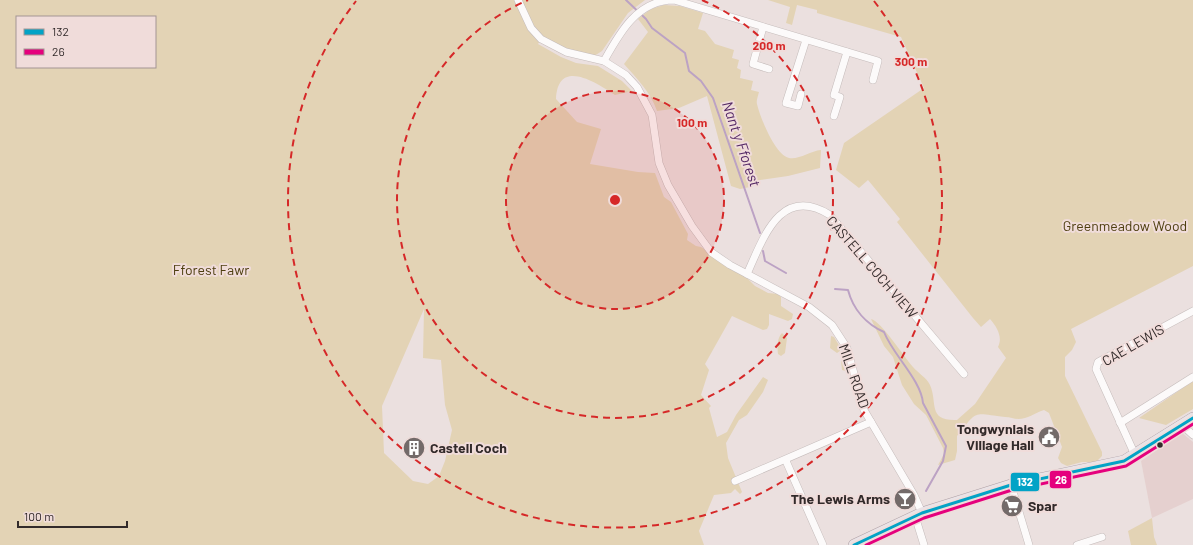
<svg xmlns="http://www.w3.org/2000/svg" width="1193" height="545" viewBox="0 0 1193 545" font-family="Barlow,sans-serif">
<rect width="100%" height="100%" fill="#ebe0df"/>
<polygon fill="#e5d0cf" points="1182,433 1193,442 1193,499 1152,518 1141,461"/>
<g fill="#e3d3b5" fill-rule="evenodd">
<path d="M0,0H645L628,13L602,51L591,58L541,39L538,44L561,57L576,63L598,66L622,81L632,91L615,95C595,82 558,58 556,99L577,122L601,129L590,164L638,172L655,173L664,197L671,202L688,234L687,240L696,246L701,247L747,278L755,286L768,293L778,294L781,297V306L793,314L792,319L788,321L769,314V325L767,329L763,330L732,316L705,364L709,370L701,395L711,406L709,408L717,437L727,432L736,415L763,377L768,380L763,392L747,415L739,420L726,443L728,458L742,492L740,494L735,489L731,493L714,495L699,531L704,545H0ZM17,17H155V67H17ZM424,309L423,358L441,360L445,405L452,430L445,461L439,476L428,484L413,481L384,453L382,406Z"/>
<path d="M768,0H1193V266L1071,329L1076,342L1072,350L1065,357V376L1102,452V456L1096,462H1082L1067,466L1061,463L1058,458L1062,447L1049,413L1044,410C1034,413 1028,419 1018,419C1014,419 1010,417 1005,417C973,413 978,409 957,436V451L955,460L938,465L944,454L943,448L926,415L914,404L902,385L893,357L884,346L871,319C881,321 905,358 913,367C918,373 927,378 930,385C938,403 927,421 957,420L975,404L1006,358L998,347C1003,337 997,327 990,319L981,327L973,318L897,222L900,219L868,180L859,188L836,170L844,143L924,88L901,37L817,13V10L797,5L792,25L786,23L790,7Z"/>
<path d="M664,5L680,6L703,13L698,29L705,31L715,44L734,50L732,58L739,60L737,68L741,70L740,78L753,81L751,90L759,92C758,96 756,101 757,104C760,117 775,155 789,158C799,160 810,151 821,150L820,168L788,176L760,180L750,187L740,189L731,186L707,96L679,108L657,111C650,91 637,79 624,64L648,32L638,19L651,9Z"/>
<path d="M782,333L787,338L785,353L781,356L778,354C777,347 777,338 782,333Z"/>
<polygon points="831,336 834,337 840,347 840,351 837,353 830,348"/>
<polygon points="845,360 849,361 850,370 846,371 842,370 841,361"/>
<polygon points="1193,381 1193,409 1166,425 1139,418"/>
<polygon points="1152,518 1154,537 1157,545 1131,545 1128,531"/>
</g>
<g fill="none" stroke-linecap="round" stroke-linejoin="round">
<g stroke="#bca2c4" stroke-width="2">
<polyline points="626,0 646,19 652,28 685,53 689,71 701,81 713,98 760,233"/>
<polyline points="763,251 765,261 786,273"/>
<path d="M835,289L848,290C853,309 866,324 884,332C893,355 921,380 923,403L946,446L943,461L926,491"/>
</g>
<g stroke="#c5bcbb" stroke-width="8">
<g id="minor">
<polyline points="518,0 531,28 541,39 566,52 604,61 626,75 637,87 652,115 659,163 668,185 692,226 711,252 730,265 809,307 832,325 847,348 864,410 914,495 922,513"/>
<polyline points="763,27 753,64 769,69"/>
<path d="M604,61C619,34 637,0 674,0L878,61L873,80"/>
<polyline points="801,94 798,106 786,103 806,40"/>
<polyline points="834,116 840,97 834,95 847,52"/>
<path d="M747,274C763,239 780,184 830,215L964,374"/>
<polyline points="1120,423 1193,377"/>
<polyline points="1182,425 1193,435"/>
<polyline points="1135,455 1096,369 1098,362 1193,311"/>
<polyline points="786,461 823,545"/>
<polyline points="735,481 871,422"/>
<polyline points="1011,485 1029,545"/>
<polyline points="915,516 924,545"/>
<polyline points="1077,545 1102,537"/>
</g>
</g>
<g stroke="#ae9fa4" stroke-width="12">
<polyline id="primary" points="854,545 922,513 1011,485 1124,461 1193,418"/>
</g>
<use href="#minor" stroke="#fcfafa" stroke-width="7"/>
<use href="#primary" stroke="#eae3e6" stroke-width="11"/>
<g stroke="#f0dcda" stroke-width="6">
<polyline id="bus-1" points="854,545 922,513 1011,485 1124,461 1193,418"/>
</g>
<g stroke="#f0dcda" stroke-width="6">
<polyline id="bus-2" points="866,545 924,518 1012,490 1126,466 1193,424"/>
</g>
<use href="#bus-1" stroke="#02a3c6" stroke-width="3"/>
<use href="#bus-2" stroke="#e5007d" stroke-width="3"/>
</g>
<circle cx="615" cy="200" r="109" fill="#d62828" fill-opacity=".12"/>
<g fill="none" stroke="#d62828" stroke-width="2" stroke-dasharray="7 5">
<circle cx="615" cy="200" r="109"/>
<path d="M702 0A218 218 0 1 1 528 0"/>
<path d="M874 1A327 327 0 1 1 356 1"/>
</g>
<defs>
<g id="civic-disc" transform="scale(1.15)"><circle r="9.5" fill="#736a69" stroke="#f0dcda"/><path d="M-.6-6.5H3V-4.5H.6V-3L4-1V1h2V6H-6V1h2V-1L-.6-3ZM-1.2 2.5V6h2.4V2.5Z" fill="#fff"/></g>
<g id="building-disc" transform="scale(1.15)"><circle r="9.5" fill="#736a69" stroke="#f0dcda"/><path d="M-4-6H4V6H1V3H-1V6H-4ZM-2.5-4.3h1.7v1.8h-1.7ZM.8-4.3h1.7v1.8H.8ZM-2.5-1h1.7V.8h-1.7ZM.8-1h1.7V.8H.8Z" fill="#fff"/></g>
<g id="bar-disc" transform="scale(1.15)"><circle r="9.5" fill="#736a69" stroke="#f0dcda"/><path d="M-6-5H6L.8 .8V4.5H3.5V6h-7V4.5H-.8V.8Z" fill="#fff"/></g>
<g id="supermarket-disc" transform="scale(1.15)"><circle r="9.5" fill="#736a69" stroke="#f0dcda"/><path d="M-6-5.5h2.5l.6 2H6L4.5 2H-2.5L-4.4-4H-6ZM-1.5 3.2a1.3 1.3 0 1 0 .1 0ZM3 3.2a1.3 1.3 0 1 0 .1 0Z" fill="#fff"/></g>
</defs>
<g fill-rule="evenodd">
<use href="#civic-disc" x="1049" y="437"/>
<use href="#building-disc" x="414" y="448"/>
<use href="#bar-disc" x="905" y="499"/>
<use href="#supermarket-disc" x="1012" y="506"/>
</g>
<circle fill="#322a2a" stroke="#f0dcda" stroke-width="1.5" cx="1160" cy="445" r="3.5"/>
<g text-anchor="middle" stroke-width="4" stroke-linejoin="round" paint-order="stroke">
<g font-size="14" fill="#4d3e0f" stroke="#f0dcda">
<text x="1125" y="231">Greenmeadow Wood</text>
<text x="211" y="275">Fforest Fawr</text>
</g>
<g font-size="14" fill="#322a2a" stroke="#f0dcda">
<text transform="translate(872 267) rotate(49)" y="5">CASTELL COCH VIEW</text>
<text transform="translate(1133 345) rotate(-30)" y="5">CAE LEWIS</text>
<text transform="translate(854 376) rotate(71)" y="5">MILL ROAD</text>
</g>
<g font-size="14" font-weight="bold" fill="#322a2a" stroke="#f0dcda" text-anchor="end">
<text x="1034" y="434">Tongwynlais<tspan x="1034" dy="16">Village Hall</tspan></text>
<text x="430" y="453" text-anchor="start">Castell Coch</text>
<text x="890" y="504">The Lewis Arms</text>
<text x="1028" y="511" text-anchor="start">Spar</text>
</g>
<g font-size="15" font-style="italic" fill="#542865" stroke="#f0dcda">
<text transform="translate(741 144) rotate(71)" y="5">Nant y Fforest</text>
</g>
</g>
<circle cx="615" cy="200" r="6" fill="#d62828" stroke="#f0dcda" stroke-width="2"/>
<g font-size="12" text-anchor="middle" font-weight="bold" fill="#d62828" stroke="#f0dcda" stroke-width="4" stroke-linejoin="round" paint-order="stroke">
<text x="769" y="50">200 m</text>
<text x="911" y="66">300 m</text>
<text x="692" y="127">100 m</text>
</g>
<g stroke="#f0dcda" stroke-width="1.5">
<rect x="1049" y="470" width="23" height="19" rx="4" fill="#e5007d"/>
<rect x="1010" y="472" width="30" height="20" rx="4" fill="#02a3c6"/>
</g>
<g font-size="11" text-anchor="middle" font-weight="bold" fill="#fff">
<text x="1061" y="484">26</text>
<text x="1025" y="486">132</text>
</g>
<rect x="16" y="16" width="140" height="52" fill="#f0dcda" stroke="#a49594"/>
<rect x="24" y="29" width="20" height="6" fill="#02a3c6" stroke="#a49594"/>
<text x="52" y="36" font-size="12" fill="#322a2a">132</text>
<rect x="24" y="49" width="20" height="6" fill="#e5007d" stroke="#a49594"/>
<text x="52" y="56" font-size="12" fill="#322a2a">26</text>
<path d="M18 521v6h109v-6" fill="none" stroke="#322a2a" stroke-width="2"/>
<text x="24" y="521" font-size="12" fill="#322a2a" stroke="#f0dcda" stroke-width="3" paint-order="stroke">100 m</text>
</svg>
